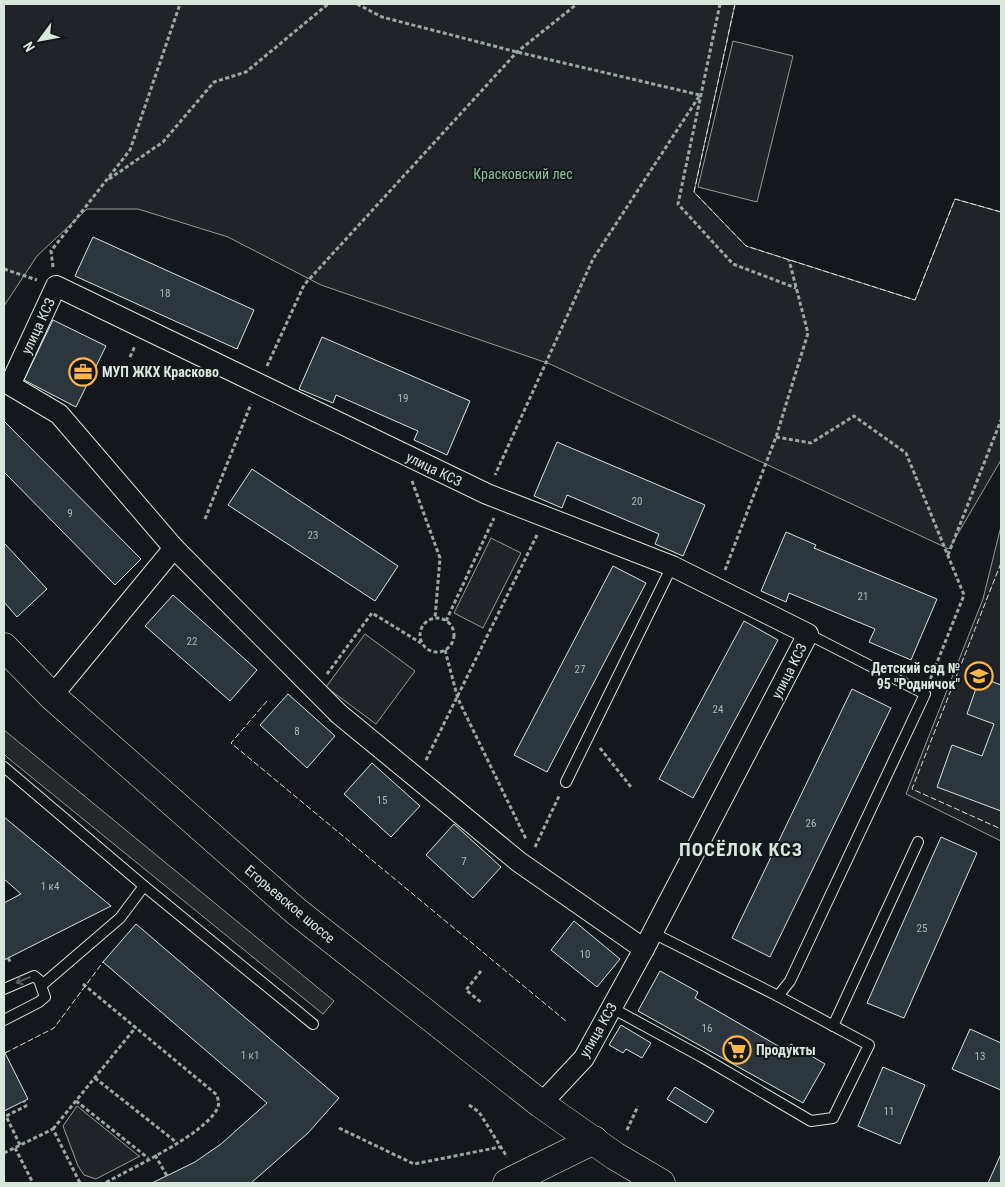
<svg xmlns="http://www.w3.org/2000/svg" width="1005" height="1187" viewBox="0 0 1005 1187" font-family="'Roboto Condensed',sans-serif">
<rect width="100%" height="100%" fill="#14181c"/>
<g fill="#202428" stroke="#939e99">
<polygon points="4,4 735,4 694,192 746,246 915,300 955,199 1001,212 1001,460 949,549 550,364 321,285 228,237 138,209 87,209 37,256 4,306"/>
<polygon points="733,41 793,56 757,202 698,187"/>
<polygon points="1001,526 1001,841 906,794 983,599"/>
<polygon points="491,538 521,553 483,628 454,613"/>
<polygon points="365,634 415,671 376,724 326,687"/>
<polygon points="77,1106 139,1156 140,1156 96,1179 84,1175 78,1166 63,1126"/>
</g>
<polygon fill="#24282b" stroke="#939e99" points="4,730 334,1001 323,1014 8,758 4,754"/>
<g fill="#2c363c" stroke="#d8e6dc">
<polygon points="93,237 254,310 237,349 75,276"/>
<polygon points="53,320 106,346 76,407 24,380"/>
<polygon points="322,337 470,401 447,455 414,440 418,431 336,395 333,403 299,389"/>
<polygon points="4,421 141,559 115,585 4,472"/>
<polygon points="557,442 705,505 683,556 655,544 659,534 567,495 562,508 534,496"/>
<polygon points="252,469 398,566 375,601 228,505"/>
<polygon points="786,532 816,545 814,548 937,599 911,660 869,642 875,629 789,593 786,602 761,591"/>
<polygon points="4,543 47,589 17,617 4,602"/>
<polygon points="613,566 646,583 547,772 514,755"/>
<polygon points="173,595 257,670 230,701 145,626"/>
<polygon points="744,621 778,640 693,798 659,779"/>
<polygon points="980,677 1001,685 1001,811 937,787 952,745 982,756 994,724 967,714"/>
<polygon points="852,689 891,708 770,957 732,938"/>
<polygon points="288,694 335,736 307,768 260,725"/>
<polygon points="372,763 420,806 391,837 344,794"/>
<polygon points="4,817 111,906 4,960 4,903 21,894 4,879"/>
<polygon points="454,824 501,867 473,898 426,855"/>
<polygon points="941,837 977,853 904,1018 867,1003"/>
<polygon points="574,921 620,959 597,987 551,950"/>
<polygon points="136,924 339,1098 308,1133 251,1183 152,1183 195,1162 221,1144 267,1103 103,962"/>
<polygon points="660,971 698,992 695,998 787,1051 791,1044 825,1064 803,1103 638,1011"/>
<polygon points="621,1025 651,1043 642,1058 626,1049 623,1053 609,1045"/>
<polygon points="970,1029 1001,1043 1001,1090 952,1069"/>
<polygon points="5,1053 28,1099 4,1111 4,1054"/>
<polygon points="883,1067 925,1085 900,1144 858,1126"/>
<polygon points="675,1087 714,1111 706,1123 667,1099"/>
<polygon points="1001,1154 1001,1183 988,1183"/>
</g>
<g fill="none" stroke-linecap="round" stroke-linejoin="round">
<g stroke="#d8e6dc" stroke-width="12">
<g id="lane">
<polyline points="4,767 144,886 313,1024"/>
<polyline points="566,782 672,566"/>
<polyline points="653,933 778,996 790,981 925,694 808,634"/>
<polyline points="42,985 120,918 144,886"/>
<polyline points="4,989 34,976 39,980 45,997 39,1002 4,1020"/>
<polyline points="612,1008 702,1057 811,1121 833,1118 869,1045 778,996"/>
<polyline points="833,1026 918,842"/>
</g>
</g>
<g stroke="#d8e6dc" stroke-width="22">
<g id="street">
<polyline points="174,548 339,714 519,862 644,949 584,1058 541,1104"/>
<polyline points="52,696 174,548 59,414 10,385 56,286 487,494 672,566 808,634 644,949"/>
</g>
</g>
<g stroke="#d8e6dc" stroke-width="29">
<polyline id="secondary" points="507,1183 594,1140"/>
</g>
<g stroke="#d8e6dc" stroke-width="29">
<polyline id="primary" points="4,647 52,696 297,912 541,1104 615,1156 661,1183"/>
</g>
<g stroke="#9da8a2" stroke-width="3" stroke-dasharray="4 2.5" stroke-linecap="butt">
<polyline points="357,4 382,17 517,52 700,95 593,259 495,475"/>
<polyline points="720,4 678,204 733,264 796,288"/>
<polyline points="109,179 163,142 214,82 246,72 328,4"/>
<polyline points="53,267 51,251 130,150 180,4"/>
<polyline points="4,269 37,280"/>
<polyline points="130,357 135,346"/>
<polyline points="267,366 304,285 517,52 577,4"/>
<polyline points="776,437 811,443 854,416 906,453 964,595 930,680"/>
<polyline points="412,481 440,558 435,618"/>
<polyline points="205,519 251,404"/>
<polyline points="948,555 1001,420"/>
<polyline points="725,570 776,437 808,333 789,260"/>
<circle cx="437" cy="635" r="17"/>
<polyline points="446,621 494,518"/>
<polyline points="445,650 458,699 526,839"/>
<polyline points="327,674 372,613 421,643"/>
<polyline points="600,748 631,787"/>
<polyline points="426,760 537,535"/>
<polyline points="535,847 560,794"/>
<polyline points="8,958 11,963"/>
<polyline points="481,971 466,990 482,1003"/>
<path d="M83,984L217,1095C218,1100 220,1104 217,1109C205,1134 132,1168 105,1183"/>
<polyline points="95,1078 176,1142"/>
<polyline points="76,1101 148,1158"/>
<polyline points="469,1105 479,1112 507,1157"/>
<polyline points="339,1128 414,1164 500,1147"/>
<polyline points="53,1129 136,1027"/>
<polyline points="627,1130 638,1106"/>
<polyline points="20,1145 6,1116 26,1106 24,1101"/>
<polyline points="15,1148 33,1183"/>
<polyline points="4,1153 53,1129 80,1183"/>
<polyline points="155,1155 167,1176"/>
</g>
<use href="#lane" stroke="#14181c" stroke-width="10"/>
<use href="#street" stroke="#14181c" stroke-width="20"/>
<use href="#secondary" stroke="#14181c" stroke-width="28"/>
<use href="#primary" stroke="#14181c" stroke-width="28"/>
<g stroke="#d8e6dc" stroke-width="1" stroke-dasharray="6 2.5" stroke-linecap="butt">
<polyline points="735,4 694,192 746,246 915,300 955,199 1001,212"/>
<polyline points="1001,563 912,789 1001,829"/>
<polyline points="267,701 231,743 567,1022"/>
<polyline points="5,1053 54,1028 103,962"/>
</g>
</g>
<defs><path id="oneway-shaft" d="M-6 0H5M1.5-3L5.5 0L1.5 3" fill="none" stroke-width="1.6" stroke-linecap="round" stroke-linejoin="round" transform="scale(1.25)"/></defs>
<use stroke="#59605f" href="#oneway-shaft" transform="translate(23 980) rotate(158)"/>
<defs>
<g id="office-ring" transform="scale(1.4375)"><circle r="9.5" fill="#14181c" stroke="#ffb74d" stroke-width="1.5"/><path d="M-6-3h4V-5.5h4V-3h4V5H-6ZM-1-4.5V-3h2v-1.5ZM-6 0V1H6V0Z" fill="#ffb74d"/></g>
<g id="school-ring" transform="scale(1.4375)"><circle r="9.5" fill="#14181c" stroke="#ffb74d" stroke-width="1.5"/><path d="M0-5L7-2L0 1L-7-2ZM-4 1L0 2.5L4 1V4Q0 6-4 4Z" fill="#ffb74d"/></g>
<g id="supermarket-ring" transform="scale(1.4375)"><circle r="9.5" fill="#14181c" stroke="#ffb74d" stroke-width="1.5"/><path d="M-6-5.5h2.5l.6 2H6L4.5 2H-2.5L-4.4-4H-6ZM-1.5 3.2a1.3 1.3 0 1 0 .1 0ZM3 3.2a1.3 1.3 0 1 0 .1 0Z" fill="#ffb74d"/></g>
</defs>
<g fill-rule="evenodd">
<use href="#office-ring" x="83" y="372"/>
<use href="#school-ring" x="979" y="676"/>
<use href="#supermarket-ring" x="737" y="1050"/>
</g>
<g text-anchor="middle" stroke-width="4" stroke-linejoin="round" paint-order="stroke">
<g font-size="11" fill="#adbab4">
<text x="165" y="297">18</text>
<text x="403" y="402">19</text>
<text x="637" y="505">20</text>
<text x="70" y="517">9</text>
<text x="313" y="539">23</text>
<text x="863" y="600">21</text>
<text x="192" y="645">22</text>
<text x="580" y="673">27</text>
<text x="718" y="713">24</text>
<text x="297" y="735">8</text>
<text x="382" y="804">15</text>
<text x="811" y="827">26</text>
<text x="464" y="865">7</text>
<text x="50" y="890">1 к4</text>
<text x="922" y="932">25</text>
<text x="585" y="958">10</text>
<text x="707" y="1032">16</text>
<text x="250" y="1059">1 к1</text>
<text x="980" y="1060">13</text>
<text x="889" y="1115">11</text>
</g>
<g font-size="14" fill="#8ac095" stroke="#14181c">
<text x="523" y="179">Красковский лес</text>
</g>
<g font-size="14" fill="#d8e6dc" stroke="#14181c">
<text transform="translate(38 326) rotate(-65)" y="5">улица КСЗ</text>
<text transform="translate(434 469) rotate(26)" y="5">улица КСЗ</text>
<text transform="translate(789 671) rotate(-63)" y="5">улица КСЗ</text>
<text transform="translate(290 904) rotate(40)" y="5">Егорьевское шоссе</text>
<text transform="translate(598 1030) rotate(-60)" y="5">улица КСЗ</text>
</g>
<g font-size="14" font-weight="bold" fill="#d8e6dc" stroke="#14181c" text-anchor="start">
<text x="102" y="377">МУП ЖКХ Красково</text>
<text x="960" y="673" text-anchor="end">Детский сад №<tspan x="960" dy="16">95 "Родничок"</tspan></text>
<text x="756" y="1055">Продукты</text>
</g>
<g font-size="19" font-weight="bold" letter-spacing="1" fill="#d8e6dc" stroke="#14181c">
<text x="741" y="856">ПОСЁЛОК КСЗ</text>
</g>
</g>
<rect width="1005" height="1187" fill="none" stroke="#d8e6dc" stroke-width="10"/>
<g transform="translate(40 40) rotate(238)" stroke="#14181c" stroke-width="4" paint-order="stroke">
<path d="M0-4L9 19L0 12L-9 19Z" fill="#d8e6dc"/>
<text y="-8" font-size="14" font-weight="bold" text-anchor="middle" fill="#d8e6dc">N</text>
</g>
</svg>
